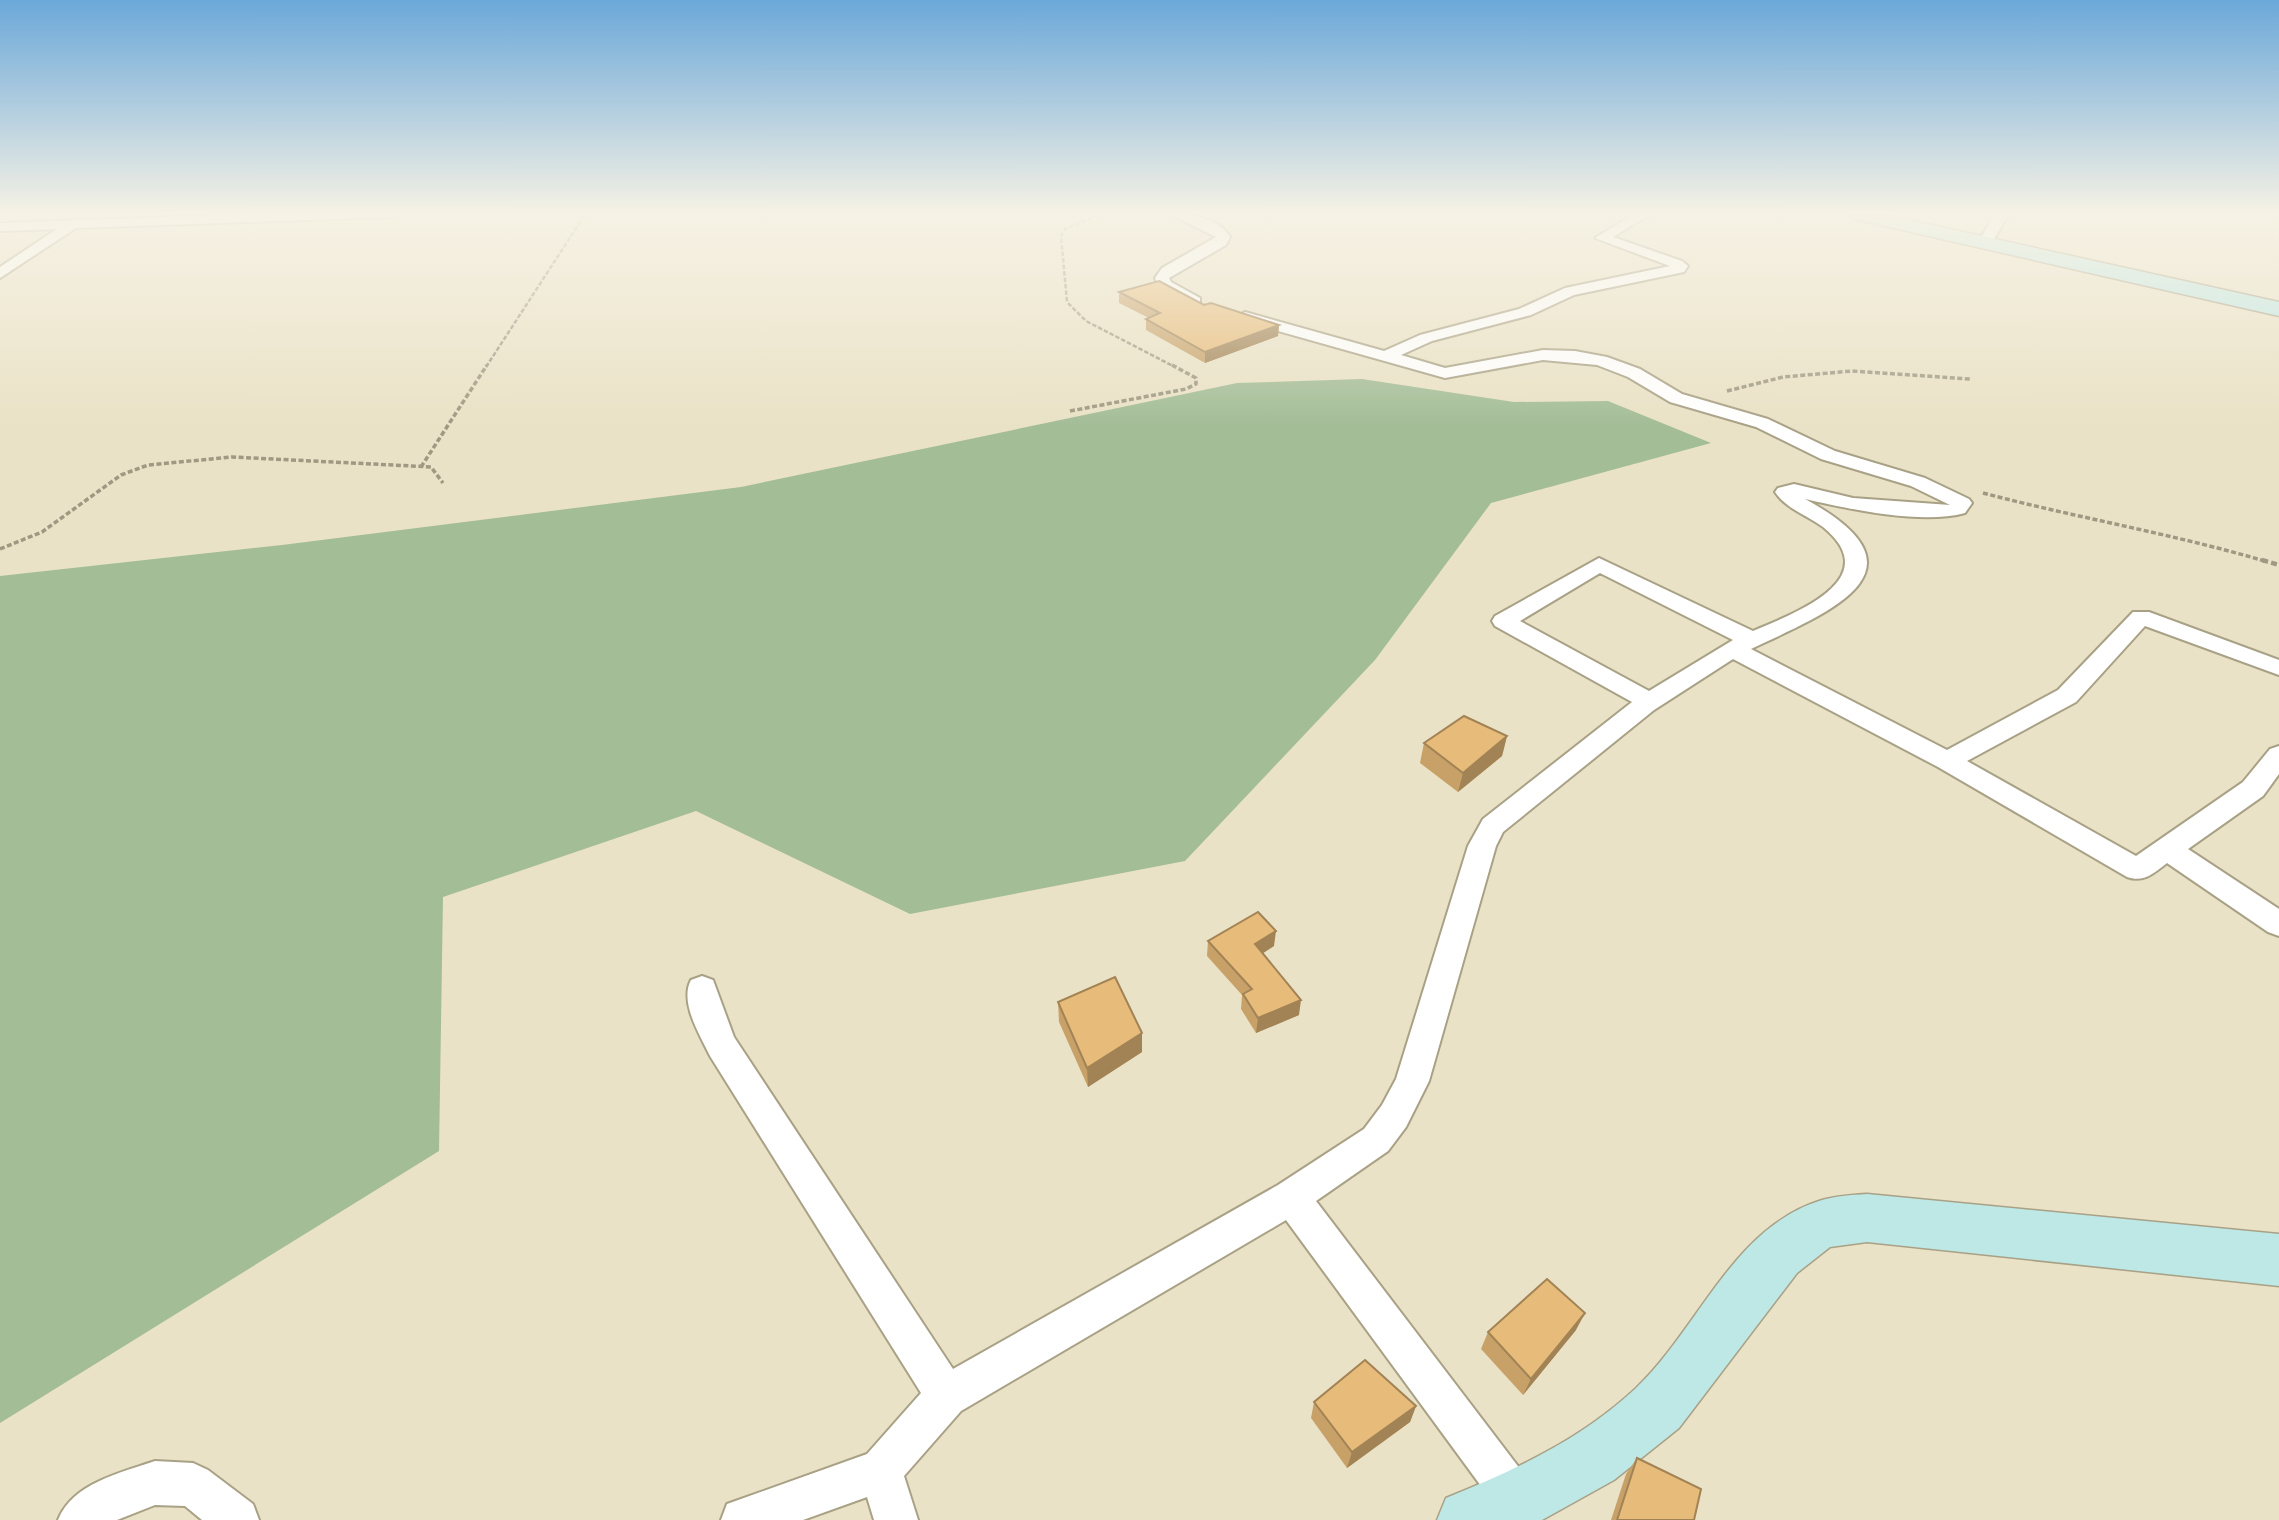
<svg xmlns="http://www.w3.org/2000/svg" width="2279" height="1520" viewBox="0 0 2279 1520" font-family="'Varela Round',sans-serif">
<rect width="100%" height="100%" fill="#eae2c6"/>
<polygon fill="#a3bd97" points="1362,379 1514,402 1608,401 1711,443 1491,503 1375,660 1185,861 910,914 696,811 443,897 439,1151 0,1423 0,576 282,545 741,487 1237,383"/>
<g fill="none" stroke-linecap="round" stroke-linejoin="round">
<g stroke="#a9a186" stroke-width="4">
<g id="street">
<polygon points="286,213 401,213 394,217 76,228 0,278 0,267 57,229 0,231 0,223"/>
<path d="M1167,213C1186,212 1221,219 1230,237L1226,245L1169,278L1171,282L1200,298V304C1185,307 1160,292 1155,278L1162,268L1216,237Z"/>
<path d="M1636,213H1652L1613,237L1682,261L1688,266L1684,272L1574,295L1531,315L1432,341L1401,355L1445,368L1543,350L1575,351L1607,357L1640,369L1682,394L1768,419L1835,451L1925,478L1969,499L1972,503L1965,513C1922,525 1849,509 1805,499C1938,571 1827,613 1751,649L1947,750L2058,690L2133,612H2149L2279,660V675L2145,626L2076,702L1967,761L2136,856L2243,782L2270,749L2279,746V774L2263,796L2188,849L2279,909V936L2268,932L2167,863C2154,873 2144,883 2127,877L1938,767L1733,659L1654,710L1503,832L1496,846L1429,1081L1406,1127L1388,1151L1316,1201L1533,1486L1540,1501L1533,1516L1525,1520L1503,1516L1286,1220L961,1411L904,1476L918,1520H874L867,1497L803,1520H721L727,1504L867,1454L921,1393L710,1056C700,1035 679,1002 691,980L702,976L713,980L734,1037L953,1369L1278,1185L1364,1129L1382,1105L1396,1079L1468,846L1483,819L1632,702L1495,626L1492,621L1495,616L1599,558L1753,631C1792,614 1888,580 1823,527C1807,515 1786,509 1775,492L1778,488L1794,484L1853,498L1950,505L1911,486L1821,459L1756,427L1670,402L1628,377L1597,365L1543,360L1445,378L1239,320L1237,317L1245,312L1384,351L1420,335L1519,309L1565,288L1670,266L1595,238ZM1600,573L1733,640L1649,691L1520,621Z"/>
<polygon points="1995,213 2009,213 1990,246 1980,246 1978,243"/>
<path d="M155,1461L193,1463L208,1470L253,1504L259,1520H202L185,1506L155,1505L117,1520H58C73,1483 120,1473 155,1461Z"/>
</g>
</g>
<g stroke="#a9a186" stroke-width="3">
<g id="secondary">
<polygon points="1845,213 1878,213 2279,302 2279,316 1854,219"/>
<path d="M1867,1194L2279,1234V1286L1867,1242L1830,1247L1797,1273L1679,1428L1614,1480L1542,1520H1437L1446,1498C1515,1470 1580,1440 1635,1389C1698,1330 1732,1229 1819,1201C1834,1196 1851,1195 1867,1194Z"/>
</g>
</g>
<g stroke="#9f9983" stroke-width="2.5" stroke-dasharray="4.5 2" stroke-linecap="butt">
<polyline points="1103,213 1065,229 1061,236 1067,302 1086,321 1175,367"/>
<polyline points="486,367 586,213"/>
</g>
<g stroke="#9f9983" stroke-width="3.5" stroke-dasharray="5 2.5" stroke-linecap="butt">
<polyline points="1727,391 1783,377 1852,371 1970,379"/>
<polyline points="1070,411 1186,389 1196,384 1196,378 1172,365"/>
<polyline points="421,467 487,365"/>
<path d="M1983,493C2078,518 2174,534 2268,562"/>
<polyline points="0,549 42,532 121,475 148,465 232,457 431,467 443,483"/>
</g>
<polyline stroke="#9f9983" stroke-width="4.5" stroke-dasharray="6 3.5" stroke-linecap="butt" points="2262,560 2279,565"/>
<use href="#street" fill="#fff" fill-rule="evenodd"/>
<use href="#secondary" fill="#bde8e6" fill-rule="evenodd"/>
</g>
<g fill="#c7a168">
<polygon points="1119,292 1204,305 1279,325 1278,336 1205,363 1146,330 1146,319 1149,318 1119,303"/>
<polygon points="1507,736 1502,756 1458,792 1420,763 1424,743"/>
<polygon points="1208,941 1274,946 1263,953 1299,1015 1256,1033 1241,1009 1242,995 1207,956"/>
<polygon points="1058,1002 1142,1052 1088,1087 1059,1022"/>
<polygon points="1576,1330 1523,1395 1481,1349 1488,1332"/>
<polygon points="1314,1402 1416,1406 1410,1422 1347,1468 1311,1418"/>
<polygon points="1637,1458 1694,1520 1611,1520 1626,1474"/>
</g>
<g fill="#a28355">
<polygon points="1279,325 1278,336 1205,363 1205,352"/>
<polygon points="1507,736 1502,756 1458,792 1463,773"/>
<polygon points="1276,931 1274,946 1254,959 1255,944"/>
<polygon points="1301,1000 1299,1015 1256,1033 1258,1018"/>
<polygon points="1142,1033 1142,1052 1088,1087 1087,1068"/>
<polygon points="1585,1313 1576,1330 1523,1395 1531,1379"/>
<polygon points="1416,1406 1410,1422 1347,1468 1352,1452"/>
</g>
<g fill="#e7bb79" stroke="#a28355" stroke-width="2">
<polygon points="1159,281 1204,305 1211,303 1279,325 1205,352 1146,319 1160,313 1119,292"/>
<polygon points="1464,716 1507,736 1463,773 1424,743"/>
<polygon points="1258,912 1276,931 1255,944 1301,1000 1258,1018 1243,994 1252,989 1208,941"/>
<polygon points="1115,977 1142,1033 1087,1068 1058,1002"/>
<polygon points="1547,1279 1585,1313 1531,1379 1488,1332"/>
<polygon points="1365,1360 1416,1406 1352,1452 1314,1402"/>
<polygon points="1637,1458 1701,1489 1694,1520 1617,1520"/>
</g>
<linearGradient id="sky" x2="0" y2="1"><stop stop-color="#6ba8d9"/><stop offset="0.5" stop-color="#f6f2e5"/><stop offset="1" stop-color="#f6f2e5" stop-opacity="0"/></linearGradient>
<rect width="2279" height="426" fill="url(#sky)"/>
</svg>
